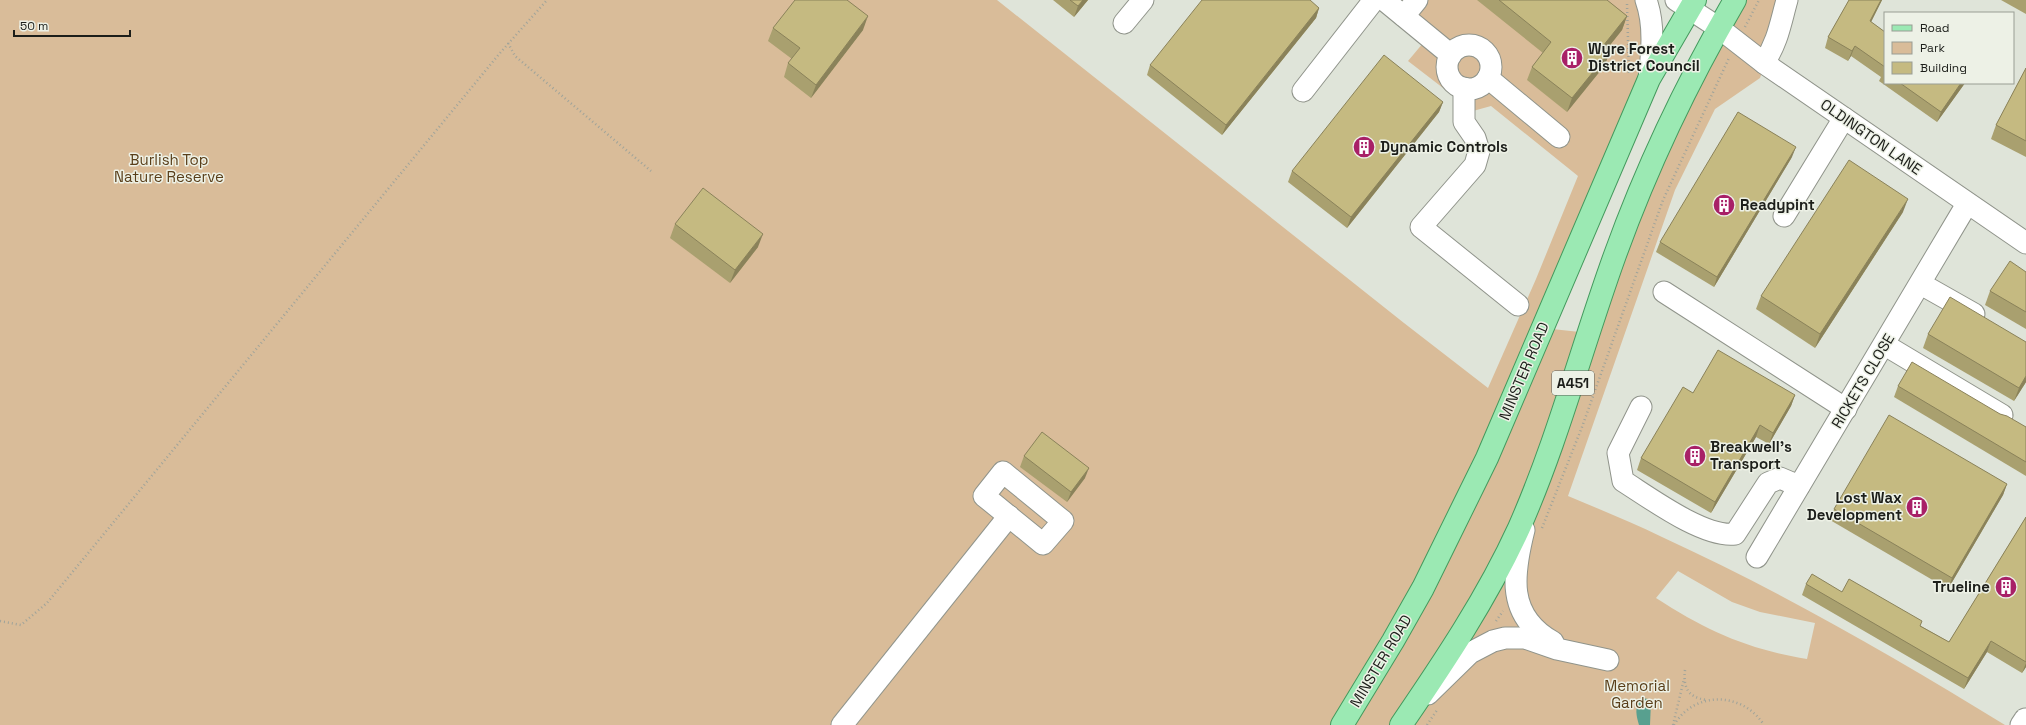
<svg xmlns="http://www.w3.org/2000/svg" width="2026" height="725" viewBox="0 0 2026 725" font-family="'Space Grotesk',sans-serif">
<rect width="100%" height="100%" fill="#dfe4d9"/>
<path fill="#d9bc99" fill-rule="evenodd" d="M0,0H997L1404,323L1488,388L1536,279L1578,176L1491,106L1473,111L1408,61L1429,36L1384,0H1646L1653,49L1543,328L1589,333L1735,0H1787L1760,78L1715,109L1675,190L1568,496C1599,509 1631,522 1662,537C1780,591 1894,657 2005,725H0ZM1678,571L1732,602L1760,612L1815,623L1807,659C1747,649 1707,631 1656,598Z"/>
<path fill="#58a08f" d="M1642,698L1648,699L1651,701L1650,725H1639C1636,715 1635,709 1639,700Z"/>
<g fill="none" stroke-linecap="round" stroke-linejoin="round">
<g stroke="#90948b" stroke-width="23">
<g id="minor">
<polyline points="1384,0 1451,55"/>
<path d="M1646,0C1655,25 1652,53 1649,79"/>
<polyline points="1676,0 1719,28 1764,63 2026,243"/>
<polyline points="1404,16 1417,0"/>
<polyline points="1124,23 1143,0"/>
<circle cx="1469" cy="67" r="22"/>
<path d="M1764,63C1778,41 1780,25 1787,0"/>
<polyline points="1488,78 1559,137"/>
<polyline points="1464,88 1464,122 1475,138 1479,151 1475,165 1421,227 1518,305"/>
<polyline points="1303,91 1374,0"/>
<polyline points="1784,216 1844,118"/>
<polyline points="1921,284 1974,314"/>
<polyline points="1664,292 1846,409"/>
<polyline points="1885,345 2002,415"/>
<path d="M1641,407L1618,453L1623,481C1650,498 1704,538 1735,534L1768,483L1780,478L1799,486"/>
<polygon points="1003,472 1063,521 1043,544 984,496"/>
<path d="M1524,530C1513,574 1506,616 1553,642"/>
<polyline points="1757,557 1967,204"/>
<polyline points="1428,694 1470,653 1493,641 1505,638 1525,638 1557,649 1608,660"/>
<polyline points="842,725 1009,516"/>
<polyline points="2021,725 2025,719"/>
</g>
</g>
<g stroke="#44995d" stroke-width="24">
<g id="major">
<polyline points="1342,725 1393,641 1423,588 1487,458 1649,79 1695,0"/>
<path d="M1401,725C1444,662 1487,598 1519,528C1558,440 1582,346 1615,255C1646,169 1689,79 1735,0"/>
</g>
</g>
<g stroke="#9fa39a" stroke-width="2.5" stroke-dasharray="1 3" stroke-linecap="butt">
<polyline points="1627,4 1629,75"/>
<polyline points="1745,27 1759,0"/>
<polyline points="508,43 515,56 651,171"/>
<polyline points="1542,528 1582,427 1663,200 1729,58"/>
<polyline points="0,621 21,625 47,603 500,53 547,0"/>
<polyline points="1496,621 1503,611"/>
<path d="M1685,670C1683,688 1688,697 1706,700"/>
<polyline points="1427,725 1437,710"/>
<polyline points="1673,725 1684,679"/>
<path d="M1674,725C1695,690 1743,692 1764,725"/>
</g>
<use href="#minor" stroke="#fff" stroke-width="21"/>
<use href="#major" stroke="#9be9b3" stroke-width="22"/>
</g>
<g fill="#a9a06f">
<polygon points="1053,0 1088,0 1074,17"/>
<polygon points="1477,0 1607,0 1627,16 1622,30 1607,49 1605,65 1567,112 1527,80 1532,67 1543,53"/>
<polygon points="1849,0 1882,0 1871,22 1885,32 1885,83 1965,83 1937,122 1879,81 1881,77 1851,56 1848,61 1825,48 1828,37"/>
<polygon points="2001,0 2026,0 2026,14"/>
<polygon points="1319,8 1316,18 1222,135 1147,75 1150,65"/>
<polygon points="773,28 863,30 811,98 784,77 788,63 792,59 768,41"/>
<polygon points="2026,68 2026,157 1991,139 1996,125"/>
<polygon points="1443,102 1439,112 1347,228 1288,182 1292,171"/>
<polygon points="1792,157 1714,287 1656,252 1660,242"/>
<polygon points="1903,212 1815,348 1756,309 1761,296"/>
<polygon points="675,224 758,247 730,283 670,238"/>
<polygon points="2026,272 2026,329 1985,305 1990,291"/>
<polygon points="1928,334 2026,342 2026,382 2014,401 1923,348"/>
<polygon points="1898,386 2000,414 2026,427 2026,476 1894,397"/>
<polygon points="1693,393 1795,395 1791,406 1769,444 1756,437 1711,513 1637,470 1641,458"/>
<polygon points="1024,456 1085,478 1067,502 1020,467"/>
<polygon points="2007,484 2003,495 1948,589 1830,520 1834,509"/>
<polygon points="2026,517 2026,667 2022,673 1987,652 1964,689 1802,595 1806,584 1842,592 1921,626 1949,642"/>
</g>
<g fill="#8a825a">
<polygon points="1083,0 1088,0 1074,17 1078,6"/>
<polygon points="1881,0 1882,0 1866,32 1870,21"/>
<polygon points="1319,8 1316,18 1222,135 1226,125"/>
<polygon points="868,16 863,30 811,98 816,85"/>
<polygon points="1627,16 1622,30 1598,60 1603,46"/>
<polygon points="1855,46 1851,56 1848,61 1852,51"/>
<polygon points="1610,51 1605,65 1567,112 1572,98"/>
<polygon points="1961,83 1965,83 1937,122 1941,112"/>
<polygon points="1443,102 1439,112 1347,228 1351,217"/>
<polygon points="1796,147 1792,157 1714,287 1717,277"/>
<polygon points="1908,199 1903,212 1815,348 1820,334"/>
<polygon points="763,234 758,247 730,283 735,270"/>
<polygon points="2026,376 2026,382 2014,401 2019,388"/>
<polygon points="1795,395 1791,406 1769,444 1773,433"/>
<polygon points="1760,425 1756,437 1711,513 1715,502"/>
<polygon points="1089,468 1085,478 1067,502 1071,492"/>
<polygon points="2007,484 2003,495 1948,589 1952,578"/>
<polygon points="1991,641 1987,652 1964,689 1968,678"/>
<polygon points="2026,663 2026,667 2022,673"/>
</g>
<g fill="#c5ba81" stroke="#8a825a">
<polygon points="795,0 847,0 868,16 816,85 788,63 800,48 773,28"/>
<polygon points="1070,0 1083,0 1078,6"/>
<polygon points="1202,0 1310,0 1319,8 1226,125 1150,65"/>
<polygon points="1499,0 1607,0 1627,16 1603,46 1610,51 1572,98 1532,67 1551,42"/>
<polygon points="1849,0 1881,0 1870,21 1885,32 1885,67 1855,46 1852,51 1828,37"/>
<polygon points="1384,55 1443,102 1351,217 1292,171"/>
<polygon points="2026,68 2026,141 1996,125"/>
<polygon points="1900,83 1961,83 1941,112"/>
<polygon points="1738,112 1796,147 1717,277 1660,242"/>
<polygon points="1849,160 1908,199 1820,334 1761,296"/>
<polygon points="703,188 763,234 735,270 675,224"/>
<polygon points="2010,261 2026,272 2026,312 1990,291"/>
<polygon points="1950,297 2026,342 2026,376 2019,388 1928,334"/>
<polygon points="1718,350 1795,395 1773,433 1760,425 1715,502 1641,458 1683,387 1693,393"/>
<polygon points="1912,362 2000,414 2007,416 2026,427 2026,462 1898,386"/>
<polygon points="1889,415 2007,484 1952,578 1834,509"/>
<polygon points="1042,432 1089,468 1071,492 1024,456"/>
<polygon points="2026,517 2026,662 1991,641 1968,678 1806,584 1812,574 1842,592 1849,579 1922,621 1920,626 1949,642"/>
</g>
<defs>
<g id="building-disc" transform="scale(1.15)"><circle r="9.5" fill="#a82067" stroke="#edf1e6"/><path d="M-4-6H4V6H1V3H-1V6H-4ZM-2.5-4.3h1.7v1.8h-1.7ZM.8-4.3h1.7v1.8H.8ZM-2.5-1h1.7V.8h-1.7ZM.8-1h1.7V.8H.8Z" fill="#fff"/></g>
</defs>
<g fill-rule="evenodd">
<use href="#building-disc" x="1572" y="58"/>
<use href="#building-disc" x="1364" y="147"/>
<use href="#building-disc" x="1724" y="205"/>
<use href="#building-disc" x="1695" y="456"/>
<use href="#building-disc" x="1917" y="507"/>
<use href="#building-disc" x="2006" y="587"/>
</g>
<g text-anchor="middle" stroke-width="3" stroke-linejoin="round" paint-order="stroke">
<rect fill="#edf1e6" stroke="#5b5d57" stroke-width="1" x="1552" y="371" width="42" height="24" rx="3"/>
<g font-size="14" font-weight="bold" fill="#1c1e1a">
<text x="1573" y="388">A451</text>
</g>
<g font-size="15" font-weight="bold" fill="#1c1e1a" stroke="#edf1e6" text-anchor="start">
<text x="1588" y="54">Wyre Forest<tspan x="1588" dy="17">District Council</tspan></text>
<text x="1380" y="152">Dynamic Controls</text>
<text x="1740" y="210">Readypint</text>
<text x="1710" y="452">Breakwell's<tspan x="1710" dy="17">Transport</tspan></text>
<text x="1902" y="503" text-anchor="end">Lost Wax<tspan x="1902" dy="17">Development</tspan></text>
<text x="1990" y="592" text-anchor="end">Trueline</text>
</g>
<g font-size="15" fill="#1c1e1a" stroke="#edf1e6">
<text transform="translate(1871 137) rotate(35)" y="5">OLDINGTON LANE</text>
<text transform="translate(1524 371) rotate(-67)" y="5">MINSTER ROAD</text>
<text transform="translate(1863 381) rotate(-59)" y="5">RICKETS CLOSE</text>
<text transform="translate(1381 661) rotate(-59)" y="5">MINSTER ROAD</text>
</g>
<g font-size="15" fill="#593e19" stroke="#edf1e6">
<text x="169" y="165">Burlish Top<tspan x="169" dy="17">Nature Reserve</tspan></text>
<text x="1637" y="691">Memorial<tspan x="1637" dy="17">Garden</tspan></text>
</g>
</g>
<rect x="1884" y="12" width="130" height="72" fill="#edf1e6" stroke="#999d94"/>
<rect x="1892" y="25" width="20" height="6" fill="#9be9b3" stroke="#999d94"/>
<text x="1920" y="32" font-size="12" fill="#1c1e1a">Road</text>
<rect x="1892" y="42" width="20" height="12" fill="#d9bc99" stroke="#999d94"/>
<text x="1920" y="52" font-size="12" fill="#1c1e1a">Park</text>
<rect x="1892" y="62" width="20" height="12" fill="#c5ba81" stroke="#999d94"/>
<text x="1920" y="72" font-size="12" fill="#1c1e1a">Building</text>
<path d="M14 30v6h116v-6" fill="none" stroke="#1c1e1a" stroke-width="2"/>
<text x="20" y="30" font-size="12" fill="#1c1e1a" stroke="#edf1e6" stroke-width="3" paint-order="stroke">50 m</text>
</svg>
